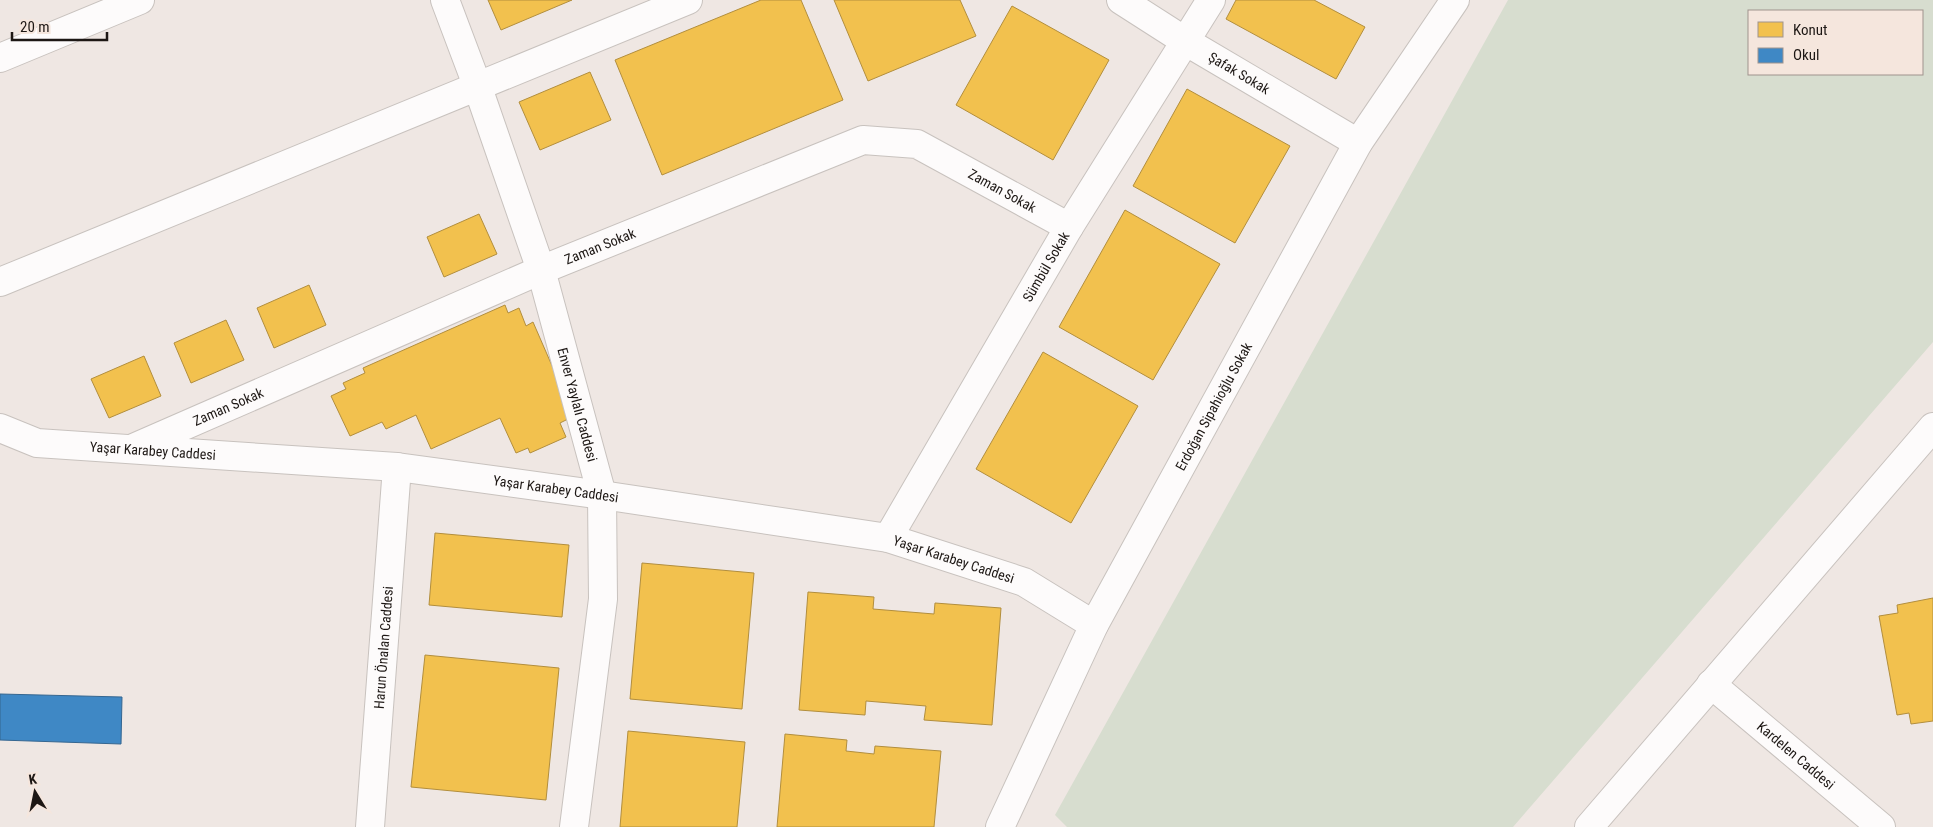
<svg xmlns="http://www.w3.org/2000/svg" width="1933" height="827" viewBox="0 0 1933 827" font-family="'Roboto Condensed',sans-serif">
<rect width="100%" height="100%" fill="#efe7e3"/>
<path fill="#d7ddcf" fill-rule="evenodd" d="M1508,0H1933V342L1513,827H1067L1055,815ZM1749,11H1922V74H1749Z"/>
<g fill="#f2c14e" stroke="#b28e3d">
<polygon points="488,0 572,0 501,30"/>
<polygon points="761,0 801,0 843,100 662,175 615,60"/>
<polygon points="834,0 960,0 976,36 868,81"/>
<polygon points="1236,0 1314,0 1365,27 1336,79 1226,19"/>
<polygon points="1012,6 1109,60 1053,160 956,105"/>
<polygon points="590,72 611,120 540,150 519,102"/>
<polygon points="1187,89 1290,146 1235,243 1133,186"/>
<polygon points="1125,210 1220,264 1153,380 1059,327"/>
<polygon points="479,214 497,254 444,277 427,237"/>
<polygon points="309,285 326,325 274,348 257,308"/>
<polygon points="505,305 508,313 519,308 526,326 533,322 566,398 562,401 570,418 560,423 566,437 530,453 528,448 516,453 500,418 431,449 416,415 386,429 382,422 350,436 331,396 346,389 343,383 365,373 363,368"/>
<polygon points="226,320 244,360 191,383 174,343"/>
<polygon points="1043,352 1138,406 1071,523 976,469"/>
<polygon points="144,356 161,396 109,418 91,379"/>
<polygon points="435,533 569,545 562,617 429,605"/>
<polygon points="642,563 754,573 742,709 630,699"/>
<polygon points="808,592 874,597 873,609 934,614 935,603 1001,608 992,725 924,720 926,706 866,701 865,715 799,710"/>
<polygon points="1933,598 1933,721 1911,724 1909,713 1897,715 1879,616 1898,613 1897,605"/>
<polygon points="425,655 559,668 546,800 411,787"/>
<polygon points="628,731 745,742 737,827 620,827"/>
<polygon points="785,734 847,740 846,751 874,754 875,746 941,751 934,827 777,827"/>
</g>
<polygon fill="#3f88c5" stroke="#356690" points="0,694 122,697 121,744 0,740"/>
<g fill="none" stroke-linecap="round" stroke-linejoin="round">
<g stroke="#c8c2be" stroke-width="30">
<g id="street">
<path id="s1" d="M445,0L477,85L541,270L602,495L603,599L574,827"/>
<path id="s2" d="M1121,0L1185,41L1358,143"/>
<polyline points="0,58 140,0"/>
<polyline points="0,282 688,0"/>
<path id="s3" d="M131,449L541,270L863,140L917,144L1069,227"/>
<path id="s4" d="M888,538L1069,227L1211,0"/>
<path id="s5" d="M1711,684L1881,827"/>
<path id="s6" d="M370,827L397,467"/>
<path id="s7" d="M1000,827L1094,625L1358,143L1455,0"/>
<polyline points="1589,827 1933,427"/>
</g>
</g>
<g stroke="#c8c2be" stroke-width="30">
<g id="secondary">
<path id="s8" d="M0,428L37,443L397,467L602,495L888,538L1024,582L1094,625"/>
</g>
</g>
<use href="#street" stroke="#fdfbfb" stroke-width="28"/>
<use href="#secondary" stroke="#fdfbfb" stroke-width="28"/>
</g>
<g text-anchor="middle" stroke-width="5" stroke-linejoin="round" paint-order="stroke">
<g font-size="14" fill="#1d1714" stroke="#f5e6dd">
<text dy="5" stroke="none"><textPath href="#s2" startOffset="139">Şafak Sokak</textPath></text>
<text dy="5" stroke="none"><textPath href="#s3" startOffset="946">Zaman Sokak</textPath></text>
<text dy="5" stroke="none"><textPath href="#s3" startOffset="511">Zaman Sokak</textPath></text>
<text dy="5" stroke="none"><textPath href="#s4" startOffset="314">Sümbül Sokak</textPath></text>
<text dy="5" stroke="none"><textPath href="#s1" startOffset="426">Enver Yaylalı Caddesi</textPath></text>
<text dy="5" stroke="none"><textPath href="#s7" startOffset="472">Erdoğan Sipahioğlu Sokak</textPath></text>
<text dy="5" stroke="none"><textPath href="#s3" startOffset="106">Zaman Sokak</textPath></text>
<text dy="5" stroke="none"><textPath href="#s8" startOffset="156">Yaşar Karabey Caddesi</textPath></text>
<text dy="5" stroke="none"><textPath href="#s8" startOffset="561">Yaşar Karabey Caddesi</textPath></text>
<text dy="5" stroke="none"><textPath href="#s8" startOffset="966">Yaşar Karabey Caddesi</textPath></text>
<text dy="5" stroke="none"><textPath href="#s6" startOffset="180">Harun Önalan Caddesi</textPath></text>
<text dy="5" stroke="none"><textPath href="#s5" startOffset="111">Kardelen Caddesi</textPath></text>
</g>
</g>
<rect x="1748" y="10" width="175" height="65" fill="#f5e6dd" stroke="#9f938d"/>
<rect x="1758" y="22" width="25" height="15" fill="#f2c14e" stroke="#9f938d"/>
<text x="1793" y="35" font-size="15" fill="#1d1714">Konut</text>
<rect x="1758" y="48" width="25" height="15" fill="#3f88c5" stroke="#9f938d"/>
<text x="1793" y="60" font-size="15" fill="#1d1714">Okul</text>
<g transform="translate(35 792) rotate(350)" stroke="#f5e6dd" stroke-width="4" paint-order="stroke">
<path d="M0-4L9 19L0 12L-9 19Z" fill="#1d1714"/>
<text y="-8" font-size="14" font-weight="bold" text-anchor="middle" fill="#1d1714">K</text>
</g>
<path d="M12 32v8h95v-8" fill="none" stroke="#1d1714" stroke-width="2.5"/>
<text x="20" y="32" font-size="15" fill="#1d1714" stroke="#f5e6dd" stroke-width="4" paint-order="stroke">20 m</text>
</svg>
